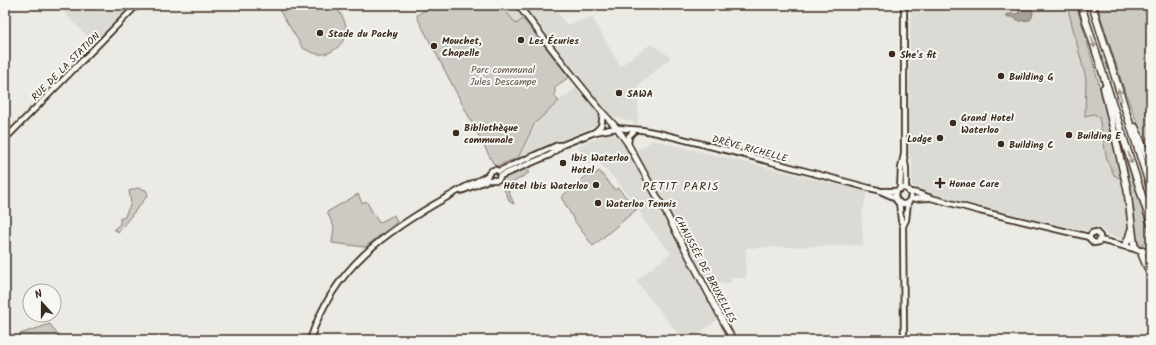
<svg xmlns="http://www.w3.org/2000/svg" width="1156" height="345" viewBox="0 0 1156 345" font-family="Kalam,sans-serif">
<rect width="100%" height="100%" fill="#ebeae5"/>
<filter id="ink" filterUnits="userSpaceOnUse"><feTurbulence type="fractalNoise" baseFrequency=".025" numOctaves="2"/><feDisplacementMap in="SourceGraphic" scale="8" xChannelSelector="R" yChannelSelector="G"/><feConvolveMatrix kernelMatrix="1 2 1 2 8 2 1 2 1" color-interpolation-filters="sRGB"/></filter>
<g filter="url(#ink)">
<g fill="#dcdad4">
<polygon points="57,5 131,5 94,43"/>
<polygon points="501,5 552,5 567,25 592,17 620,66 651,44 671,57 638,86 638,124 617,117 519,158 541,115 582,83 528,15 516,23"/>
<polygon points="911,5 1067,5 1086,79 1085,116 1094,114 1099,117 1107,160 1114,175 1121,179 1128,222 1128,232 1125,240 1106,234 1102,230 1093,228 1088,231 926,194 912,185 912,161 908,152"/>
<polygon points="608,134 617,135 633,158 638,150 653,140 867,192 862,216 863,245 747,248 746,252 746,278 731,278 730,283 708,284 724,315 690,340 687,340 677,332 636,281 671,253 642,219 642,215 619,183 596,160 589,165 577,146"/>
</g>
<g fill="#cdcac4" stroke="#847a71">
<path d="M276,5H335C339,12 345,19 346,27C348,42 332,56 318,54C313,53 308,51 303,48Z"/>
<polygon points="434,5 501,5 516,24 523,19 569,77 555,87 555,97 559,101 535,123 518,158 496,166 493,163 417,17 417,15"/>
<path d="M1067,5H1076C1094,62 1109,120 1121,179L1114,175L1107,160L1099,117L1094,114L1085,116L1086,79Z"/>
<polygon points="1097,5 1151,5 1151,159 1124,89"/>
<polygon points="1117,130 1151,237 1151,246 1135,242"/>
<polygon points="523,170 526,170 530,172 509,185 507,188 514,204 510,202 501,183 502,178 508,173 513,175"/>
<polygon points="599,171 615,190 618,188 637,209 593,246 576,223 561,197 591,172 594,175"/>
<polygon points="137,188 146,190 148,195 118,232 114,229 120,224 120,218 124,218 131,203 129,191"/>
<polygon points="358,194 362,203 366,201 379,223 394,215 397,222 365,247 332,243 334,227 327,212"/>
<polygon points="50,324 61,340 19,340 19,335 22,333 23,333"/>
</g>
<path fill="#a8a198" stroke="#7c7167" d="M1019,5H1029C1034,9 1034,15 1030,20L1020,21L1012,17H1006L1007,14H1016L1019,13Z"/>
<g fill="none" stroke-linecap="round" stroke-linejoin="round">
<g stroke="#3b2a1e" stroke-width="8">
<g id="secondary">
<path d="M595,132C604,125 601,123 603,113"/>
<polyline points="5,139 137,5"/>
<polyline points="628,144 629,136 635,130"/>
<polyline points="904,156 906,169 906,188"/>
<polyline points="499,171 558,145 562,145 595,132 617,128 642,130 658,133 738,153 869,188 878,190 896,198"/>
<polyline points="500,176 550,155 561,146"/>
<circle cx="903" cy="196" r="8"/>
<polyline points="900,189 901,168 904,154 904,5"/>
<polyline points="461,191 488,180 497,180 499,179 500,176"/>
<polyline points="883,191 897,191"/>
<polyline points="909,192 917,193 931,198 980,211 1089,237"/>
<polyline points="910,199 928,198"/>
<polyline points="899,202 901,220 903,226 904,340"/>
<polyline points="903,226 906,220 908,202"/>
<polyline points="1089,237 1092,233 1096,232 1100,236 1100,240"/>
<polyline points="1089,237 1090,239 1094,243 1099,242 1100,240"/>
<polyline points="1100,240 1151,253"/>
<path d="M310,340C333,268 386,231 449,196C457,192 464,187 473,183C477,181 482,179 487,176C489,174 490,171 493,170C496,169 496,170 499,171"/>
</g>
</g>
<g stroke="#3b2a1e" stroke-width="8">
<polyline id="primary" points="518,5 566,67 603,113 617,128 628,144 665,211 733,340"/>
</g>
<g stroke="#3b2a1e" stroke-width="9">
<g id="highway">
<polyline points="1081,5 1151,224"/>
<polyline points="1092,5 1151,190"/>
<polyline points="1104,88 1127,188 1134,244 1136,249"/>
<polyline points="1135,127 1151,166"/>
<polyline points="1125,246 1129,237 1131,230"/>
<polyline points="1143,251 1142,255 1151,276"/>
</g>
</g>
<use href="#secondary" stroke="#f6f6f2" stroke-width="4.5"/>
<use href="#primary" stroke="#f6f6f2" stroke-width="5"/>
<use href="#highway" stroke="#f6f6f2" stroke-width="6"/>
</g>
<defs><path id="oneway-shaft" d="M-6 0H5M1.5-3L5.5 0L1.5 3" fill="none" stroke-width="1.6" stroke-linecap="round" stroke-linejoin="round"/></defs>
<g stroke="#989088">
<use href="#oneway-shaft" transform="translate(1093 42) rotate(72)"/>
<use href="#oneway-shaft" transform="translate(1120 95) rotate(-108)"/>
<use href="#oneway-shaft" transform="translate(1130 158) rotate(72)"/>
</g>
</g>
<g fill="#3b2a1e" stroke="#f6f6f2" stroke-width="1.5">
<circle cx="320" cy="33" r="4"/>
<circle cx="521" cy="40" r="4"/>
<circle cx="434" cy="46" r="4"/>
<circle cx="892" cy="54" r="4"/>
<circle cx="1001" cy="76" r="4"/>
<circle cx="619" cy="93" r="4"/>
<circle cx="953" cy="123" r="4"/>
<circle cx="456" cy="133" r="4"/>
<circle cx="1069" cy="135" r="4"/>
<circle cx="940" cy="138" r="4"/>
<circle cx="1001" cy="144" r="4"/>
<circle cx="563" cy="163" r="4"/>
<path d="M938 177h4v4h4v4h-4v4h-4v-4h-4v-4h4z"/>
<circle cx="596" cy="185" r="4"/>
<circle cx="598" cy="203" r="4"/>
</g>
<g text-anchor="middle" stroke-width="4" stroke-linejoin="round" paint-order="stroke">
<g font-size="10" font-weight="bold" fill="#3b2a1e" stroke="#f6f6f2" text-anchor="start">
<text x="328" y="37">Stade du Pachy</text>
<text x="442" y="44">Mouchet,<tspan x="442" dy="12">Chapelle</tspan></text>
<text x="529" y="44">Les Écuries</text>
<text x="900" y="58">She's fit</text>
<text x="1009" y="80">Building G</text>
<text x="627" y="97">SAWA</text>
<text x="961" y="121">Grand Hotel<tspan x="961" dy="12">Waterloo</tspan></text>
<text x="464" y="131">Bibliothèque<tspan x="464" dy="12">communale</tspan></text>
<text x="1077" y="139">Building E</text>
<text x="932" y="142" text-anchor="end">Lodge</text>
<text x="1009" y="148">Building C</text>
<text x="571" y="161">Ibis Waterloo<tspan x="571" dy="12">Hotel</tspan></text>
<text x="949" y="187">Honae Care</text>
<text x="588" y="189" text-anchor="end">Hôtel Ibis Waterloo</text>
<text x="606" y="207">Waterloo Tennis</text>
</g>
<g font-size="10" fill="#3b2a1e" stroke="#f6f6f2">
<text transform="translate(65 66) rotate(-45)" y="4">RUE DE LA STATION</text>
<text transform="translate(750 148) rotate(15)" y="4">DRÈVE RICHELLE</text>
<text transform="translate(706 269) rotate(62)" y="4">CHAUSSÉE DE BRUXELLES</text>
</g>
<g font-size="10" fill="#605248" stroke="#f6f6f2">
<text x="503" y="73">Parc communal<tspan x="503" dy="12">Jules Descampe</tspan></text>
</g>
<g font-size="12" letter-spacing="1" fill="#3b2a1e" stroke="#f6f6f2">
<text x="681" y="190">PETIT PARIS</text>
</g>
</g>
<rect width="1156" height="345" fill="none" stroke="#f6f6f2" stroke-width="20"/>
<rect x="10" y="10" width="1136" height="325" fill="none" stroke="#3b2a1e" stroke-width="1.5" filter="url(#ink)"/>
<g transform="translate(42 303) rotate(339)"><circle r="19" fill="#f6f6f2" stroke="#aba49d"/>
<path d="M0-3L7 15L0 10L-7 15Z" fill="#3b2a1e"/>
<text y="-6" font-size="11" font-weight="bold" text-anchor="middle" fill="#3b2a1e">N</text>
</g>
</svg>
